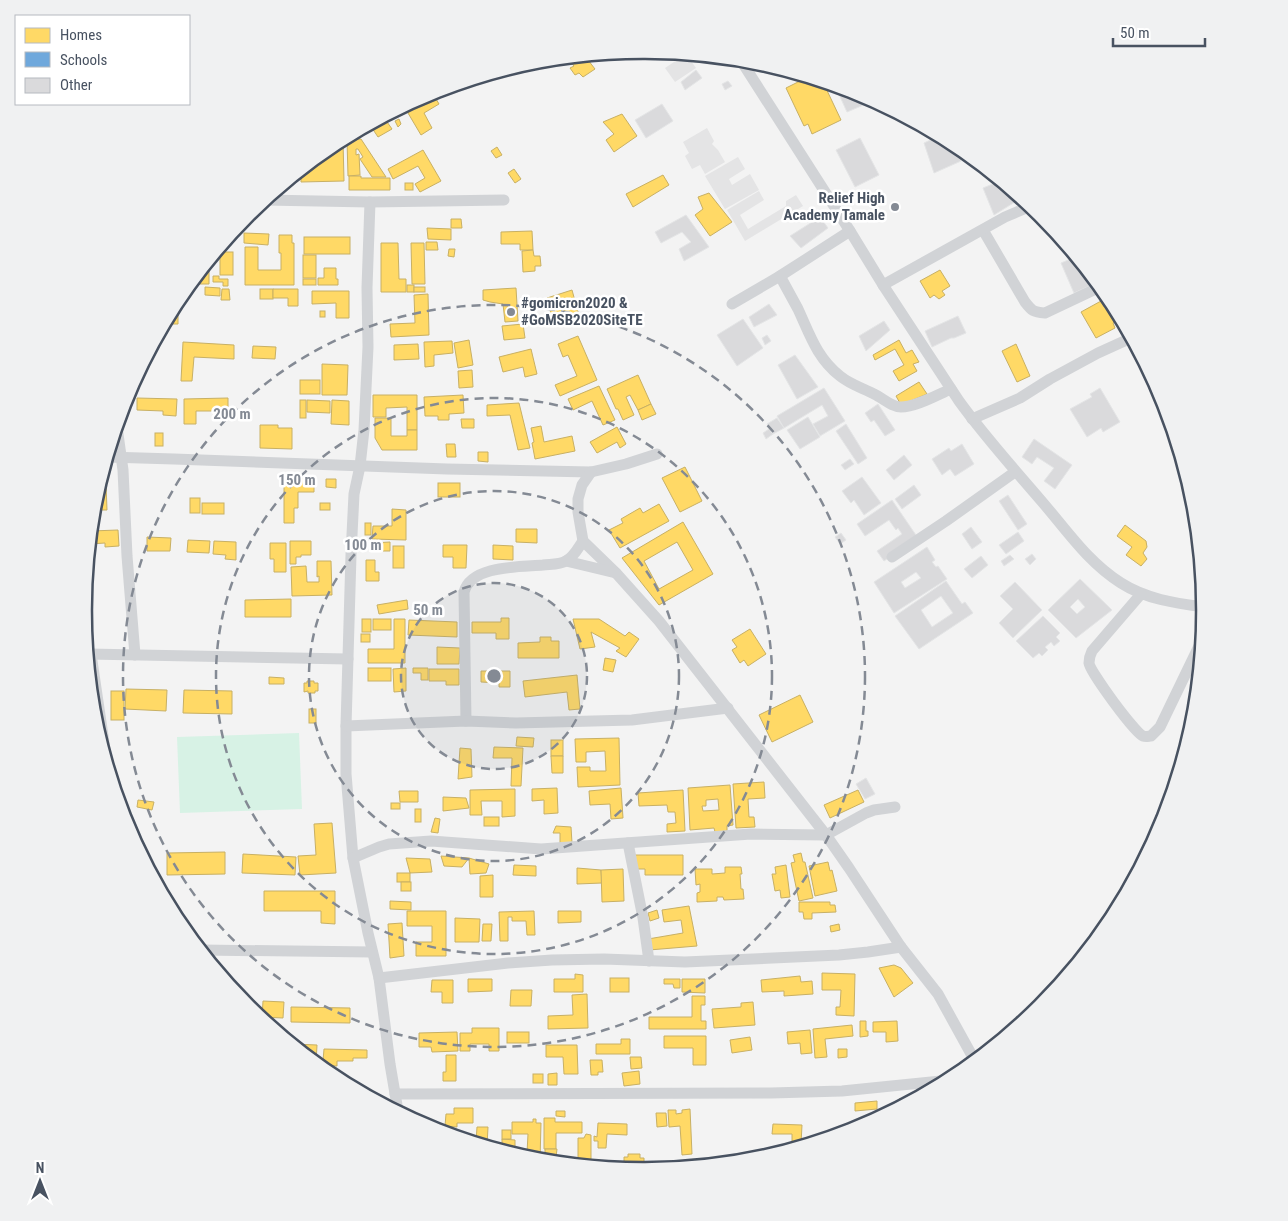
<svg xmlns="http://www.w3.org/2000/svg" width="1288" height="1221" viewBox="0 0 1288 1221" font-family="'Roboto Condensed',sans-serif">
<rect width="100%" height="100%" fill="#f3f3f3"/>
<g fill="#e4e4e5">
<polygon points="686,54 696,68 675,82 665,68"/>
<polygon points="707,128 714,141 712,144 718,150 725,162 705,174 700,165 692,169 685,156 689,153 683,142"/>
<polygon points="738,157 745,169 729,179 732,185 750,174 759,190 725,209 705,176"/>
<polygon points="759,191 764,200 740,215 748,229 786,206 786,201 796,195 803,206 745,241 727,210"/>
</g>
<polygon fill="#d7f2e5" points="299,733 302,809 180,813 177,737"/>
<g fill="#ffd966" stroke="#c8b064" fill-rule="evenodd">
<polygon points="585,56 595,69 583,77 579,73 575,75 570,68 574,66 569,60 566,62 563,58"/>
<polygon points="808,77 823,82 841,120 812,134 808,124 804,126 786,88"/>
<polygon points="432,92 439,104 424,113 432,128 421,135 405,108"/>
<polygon points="622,114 637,136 614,152 606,140 614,134 603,122"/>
<polygon points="385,119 392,129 378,137 372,128"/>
<polygon points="399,119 401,124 398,127 395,121"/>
<polygon points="361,139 386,177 372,177 360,159 363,157 358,149 356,149 356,155 359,154 360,175 348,176 347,140"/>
<polygon points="341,140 343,140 344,181 301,182 301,171 333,144"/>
<polygon points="497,147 502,155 496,158 491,151"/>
<polygon points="423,150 441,181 420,192 415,184 425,178 418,166 393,179 388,169"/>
<polygon points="514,169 521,179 515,183 508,173"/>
<polygon points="663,175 669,185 633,207 626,194"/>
<polygon points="349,176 361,176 361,178 390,178 390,190 349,190"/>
<rect x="405" y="183" width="8" height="7"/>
<polygon points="709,193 732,222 710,236 695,215 703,209 698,197"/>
<polygon points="451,219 461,219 462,228 451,228"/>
<polygon points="427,228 451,229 451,240 428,239"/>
<polygon points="532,231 533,250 520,250 520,244 501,244 501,232"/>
<polygon points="244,233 269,234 268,245 244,243"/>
<polygon points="279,235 292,235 292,243 294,243 294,285 245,285 245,247 258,247 258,270 281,270 281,253 279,253"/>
<rect x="304" y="237" width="46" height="17"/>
<polygon points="426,242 437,242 438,250 426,250"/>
<polygon points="381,243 398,243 399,279 406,279 406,292 381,292"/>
<polygon points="411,243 424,243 425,284 412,284"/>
<polygon points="449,249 455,249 454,257 448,256"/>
<polygon points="533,250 534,256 540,256 541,266 535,266 535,271 523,272 522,251"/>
<rect x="220" y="252" width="13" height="23"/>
<rect x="303" y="255" width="13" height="23"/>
<polygon points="324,268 336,268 336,279 338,279 338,285 318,285 318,278 324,278"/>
<polygon points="202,270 209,270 209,284 191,284"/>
<polygon points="940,270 950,286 942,291 945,295 939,299 934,295 930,298 920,281"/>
<polygon points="213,276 219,276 219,279 228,279 228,286 223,286 223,282 213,282"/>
<rect x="303" y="279" width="13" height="6"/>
<rect x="407" y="285" width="7" height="7"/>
<polygon points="205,287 220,288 220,296 205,295"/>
<rect x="414" y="287" width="11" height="5"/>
<polygon points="516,288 518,321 505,322 503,304 490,302 483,300 483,290"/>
<polygon points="222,289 229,289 230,300 221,300"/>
<rect x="260" y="289" width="13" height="10"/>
<polygon points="273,289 298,289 298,306 288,306 288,298 273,298"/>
<polygon points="572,290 580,319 554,326 547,298"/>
<polygon points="312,291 349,291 349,318 336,318 336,303 312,304"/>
<polygon points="428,294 429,335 391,337 390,324 415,323 414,295"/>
<polygon points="1101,301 1104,307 1109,304 1118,320 1113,323 1115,328 1096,338 1081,312"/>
<polygon points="176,303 178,303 178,324 167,324 167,319"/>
<rect x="320" y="311" width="5" height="6"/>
<polygon points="523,324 525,338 504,340 502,326"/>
<polygon points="578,336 597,380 560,396 555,385 577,376 568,355 563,357 558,344"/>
<polygon points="469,340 473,365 458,368 454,343"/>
<polygon points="899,340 906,353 912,350 919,362 913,364 917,371 899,381 893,371 904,365 895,349 875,360 873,355"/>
<polygon points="452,341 453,353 434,355 434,366 425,367 424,342"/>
<polygon points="183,342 234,345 234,359 194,357 192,381 181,381"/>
<polygon points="418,344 419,359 394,360 394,345"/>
<polygon points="1016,344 1030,376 1017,382 1002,351"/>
<polygon points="253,346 276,347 275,359 252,358"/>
<polygon points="531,349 537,374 525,377 523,367 503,372 499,357"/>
<polygon points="322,364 348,365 347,395 322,395"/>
<polygon points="472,370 473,387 459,388 458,371"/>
<polygon points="638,375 651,404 638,410 630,395 626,397 634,415 623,420 618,409 616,409 607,389"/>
<rect x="300" y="380" width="20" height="14"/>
<polygon points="919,382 927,394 901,405 896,396"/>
<polygon points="599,386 615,420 603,425 592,401 573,410 568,399"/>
<polygon points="373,395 417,395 417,430 407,430 407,407 386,408 386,417 373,417"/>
<polygon points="463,395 464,413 449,414 449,420 438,420 438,416 425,416 424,397"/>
<polygon points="137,398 177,399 176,416 163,415 163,411 137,410"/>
<polygon points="228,398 228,419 217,420 217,411 196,411 196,424 184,424 184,399"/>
<rect x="300" y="400" width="6" height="18"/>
<polygon points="307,400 330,401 330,413 307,412"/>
<polygon points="332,400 349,401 349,425 331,424"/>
<polygon points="519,403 530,448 518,450 510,415 487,416 487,405"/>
<polygon points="651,404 656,414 642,420 638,410"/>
<polygon points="375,418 391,418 391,436 407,436 407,430 417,430 417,450 382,450 375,438"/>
<polygon points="461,419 474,419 474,428 462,428"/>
<polygon points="260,425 278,425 278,428 292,428 292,449 260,448"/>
<polygon points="541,426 544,442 572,436 575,451 535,459 532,443 534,442 531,428"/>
<polygon points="617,427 626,444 620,448 617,442 597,453 590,442"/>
<rect x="155" y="433" width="8" height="13"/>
<polygon points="446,444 455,444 456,457 447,457"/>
<polygon points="478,452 488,452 488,462 478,461"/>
<polygon points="685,467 702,501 680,512 662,478"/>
<polygon points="314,478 314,492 298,492 298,508 294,508 294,523 284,523 284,479"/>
<polygon points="326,479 336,479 336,488 326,487"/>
<rect x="438" y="483" width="22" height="14"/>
<polygon points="99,484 106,484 107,510 93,510 94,501"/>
<rect x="190" y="498" width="10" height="15"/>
<rect x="202" y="503" width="22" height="11"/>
<rect x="320" y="503" width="10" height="7"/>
<polygon points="659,504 669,521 620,548 609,530 623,523 621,519 640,508 643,513"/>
<polygon points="392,509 406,510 406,540 372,539 373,526 392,526"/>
<path d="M683,522L713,574L659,605L622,558ZM677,542L693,570L659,589L644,561Z"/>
<rect x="365" y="523" width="6" height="12"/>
<polygon points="1125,525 1146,541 1147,547 1143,553 1147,559 1141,566 1126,555 1132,547 1117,536"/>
<polygon points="516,529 537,529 537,543 516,542"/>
<polygon points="118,530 119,546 105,547 105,543 90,544 91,531"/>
<polygon points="147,537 171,538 170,551 147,551"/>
<polygon points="188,540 210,541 209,553 187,552"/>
<polygon points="214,541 236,542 236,560 225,559 226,555 213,554"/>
<polygon points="290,541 311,541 311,555 301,555 301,557 296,557 296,564 290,564"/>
<polygon points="390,542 390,551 373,551 373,543"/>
<polygon points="270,543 286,543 286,572 274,572 274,559 270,559"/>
<polygon points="443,545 467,545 466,568 453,568 453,557 443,557"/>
<polygon points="493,545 513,546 513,560 493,559"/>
<rect x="393" y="546" width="11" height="22"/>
<polygon points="366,560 375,560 375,572 379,572 379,581 366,581"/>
<polygon points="317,561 331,561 332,595 292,596 291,567 306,566 307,582 319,582 319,576 317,577"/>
<polygon points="291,599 291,617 245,617 245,600"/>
<polygon points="407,600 408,609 379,614 377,605"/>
<polygon points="501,618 509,618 509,639 496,639 496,633 472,633 472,622 501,622"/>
<rect x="362" y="619" width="9" height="13"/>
<rect x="373" y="619" width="18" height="11"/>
<polygon points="394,619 405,619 405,663 368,663 368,649 394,649"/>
<polygon points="573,619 599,619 625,636 629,632 639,639 626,657 616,651 620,648 591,632 595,647 580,649"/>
<polygon points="409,620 457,622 457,637 408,635"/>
<polygon points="750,629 766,654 748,666 744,660 740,663 732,650 737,647 732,640"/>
<rect x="361" y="634" width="9" height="8"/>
<polygon points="540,637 551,637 551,641 559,641 559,658 518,658 518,643 540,642"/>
<polygon points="437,647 460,648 459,664 437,664"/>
<polygon points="605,658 616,660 613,672 603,670"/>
<rect x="368" y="668" width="23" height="13"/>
<polygon points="406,668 406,691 394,692 393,669"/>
<polygon points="413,668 428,668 428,680 421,680 421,673 413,673"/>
<polygon points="429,669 459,669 459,685 446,685 446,681 429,681"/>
<polygon points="481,671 510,671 510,687 499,687 499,683 481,682"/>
<polygon points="577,675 580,709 569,710 567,692 525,697 523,681"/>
<polygon points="269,677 284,678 284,684 269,684"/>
<polygon points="307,681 314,681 314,683 318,683 318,691 315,691 315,693 308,693 308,691 304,692 304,683 307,683"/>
<polygon points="126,689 167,690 166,711 125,709"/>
<polygon points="184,690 232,691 232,714 183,713"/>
<rect x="111" y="691" width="13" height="29"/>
<polygon points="800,695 813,722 772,742 759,715"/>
<rect x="309" y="709" width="7" height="14"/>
<polygon points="517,737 534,738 533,747 516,746"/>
<polygon points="619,738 620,785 578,787 577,767 590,767 590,771 606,771 605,751 586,752 586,762 576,762 575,739"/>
<rect x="551" y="740" width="12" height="16"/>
<polygon points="494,747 523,748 521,786 511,786 512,758 493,758"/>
<polygon points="460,748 471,749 472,777 458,779"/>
<polygon points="551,756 563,756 563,773 552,773"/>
<polygon points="764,782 765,798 748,799 749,817 754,817 755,827 736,828 733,784"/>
<path d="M730,785L733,825L727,826V831L715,832L714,828L690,830L688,788ZM718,799L719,810L703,811L702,806H706V800Z"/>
<polygon points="557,788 558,813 544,814 544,800 532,801 532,789"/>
<polygon points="621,788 623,818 611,819 610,804 590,805 589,791"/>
<polygon points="515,789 515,816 502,817 502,801 481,801 482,815 470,815 470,790"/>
<polygon points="683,790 685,831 667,832 667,824 676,823 675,812 668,812 667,805 639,806 638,793"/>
<polygon points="858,790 864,802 830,818 824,805"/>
<polygon points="399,791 418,791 418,802 400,802"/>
<polygon points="443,797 466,798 469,808 443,811"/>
<polygon points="138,800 154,802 152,810 137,807"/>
<rect x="391" y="803" width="9" height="6"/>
<rect x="415" y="809" width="6" height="13"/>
<rect x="484" y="817" width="15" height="9"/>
<polygon points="435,818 440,819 438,833 431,832"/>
<polygon points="332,823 336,873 300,875 298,856 316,855 314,824"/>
<polygon points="556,826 571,827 572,843 560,844 560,833 553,833"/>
<polygon points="225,852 225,874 167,875 167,853"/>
<polygon points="801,853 803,862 805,862 813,898 799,901 791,863 795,862 793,855"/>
<polygon points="243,854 296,857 295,875 242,873"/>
<polygon points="635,855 683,855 683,875 645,875 645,869 635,869"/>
<polygon points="441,856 469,858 462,867 444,866"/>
<polygon points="406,858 430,859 432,872 410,873"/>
<polygon points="469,858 489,864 486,873 470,874"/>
<polygon points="828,862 830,871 832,870 837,891 815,896 809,866"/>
<polygon points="514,865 536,866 536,876 513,875"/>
<polygon points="786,865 790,897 781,898 780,890 775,891 772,874 776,874 775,867"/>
<polygon points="725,867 741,867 742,874 740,874 741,889 743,889 744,899 724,900 723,897 717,897 717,901 697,902 697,893 700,892 700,884 696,885 695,869 712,869 712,874 725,873"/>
<polygon points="577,868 601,870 602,883 577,884"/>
<polygon points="623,869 624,901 602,902 601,870"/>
<rect x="397" y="873" width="13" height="9"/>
<polygon points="493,875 493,897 480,897 480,876"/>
<rect x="401" y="882" width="10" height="9"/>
<polygon points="264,891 335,891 335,924 321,923 321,911 264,911"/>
<polygon points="390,901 411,902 411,910 390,909"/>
<polygon points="799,902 830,902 830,905 835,905 836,912 812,913 812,919 804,919 803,912 799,912"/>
<polygon points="689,906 697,946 649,950 648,939 683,933 681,920 664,922 662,910"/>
<polygon points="657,910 659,918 650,921 648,913"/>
<polygon points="407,911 446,911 446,956 416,956 416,942 432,942 432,926 407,926"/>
<polygon points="534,911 535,935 527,935 526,921 512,921 512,917 508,917 508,941 500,941 499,912"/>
<polygon points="558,911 581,911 581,922 558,923"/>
<polygon points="455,918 480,919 479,942 455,942"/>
<polygon points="402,923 404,956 390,958 388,924"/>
<polygon points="483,924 492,924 491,941 482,941"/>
<polygon points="839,924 840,930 831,932 830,926"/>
<polygon points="894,965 901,968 913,983 894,997 879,968"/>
<polygon points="822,973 855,974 854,1016 836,1015 836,1007 840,1007 841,990 822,990"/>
<polygon points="575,974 583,975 583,992 554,992 554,979 575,979"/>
<polygon points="800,976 801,982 812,981 813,994 784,996 784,991 762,992 761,980"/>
<rect x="610" y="978" width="19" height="14"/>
<polygon points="468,979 492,979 492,991 468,992"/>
<polygon points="664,979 680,979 680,988 674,988 673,984 664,984"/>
<polygon points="682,979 705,979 705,993 682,992"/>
<polygon points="432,980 453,980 453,1003 442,1003 442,992 431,992"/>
<polygon points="511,990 532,990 531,1006 510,1006"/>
<polygon points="587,994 588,1028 548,1029 548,1016 573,1015 572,995"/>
<polygon points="692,996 705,996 705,1005 701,1005 701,1021 706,1021 706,1029 649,1029 649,1017 692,1017"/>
<polygon points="263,1001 284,1002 283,1018 262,1017"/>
<polygon points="753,1002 755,1025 714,1028 712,1009 741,1007 741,1003"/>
<polygon points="291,1007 350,1008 350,1023 291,1022"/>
<polygon points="860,1021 866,1021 866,1031 868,1031 868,1036 860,1037"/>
<polygon points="897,1021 898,1041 886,1042 886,1032 873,1032 873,1022"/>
<polygon points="852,1025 853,1036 825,1039 827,1057 815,1058 813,1029"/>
<polygon points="472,1028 499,1028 499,1051 489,1051 489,1044 470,1044 470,1051 460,1051 460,1033 472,1033"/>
<polygon points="810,1030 812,1053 801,1054 800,1043 788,1044 787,1032"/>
<polygon points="457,1032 458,1051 432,1052 431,1047 419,1047 419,1033"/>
<rect x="507" y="1032" width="22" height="11"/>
<polygon points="664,1036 706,1036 706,1065 693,1065 693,1048 664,1048"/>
<polygon points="750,1037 752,1050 732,1053 730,1040"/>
<polygon points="621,1039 630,1039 630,1054 596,1054 596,1044 621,1044"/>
<polygon points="293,1044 317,1045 316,1063"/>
<polygon points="546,1045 577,1045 578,1074 564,1074 563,1057 546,1057"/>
<polygon points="324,1049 367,1050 367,1058 353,1058 353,1061 337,1061 337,1066 325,1065 325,1061 323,1061"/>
<polygon points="838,1049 847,1049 847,1057 838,1058"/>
<polygon points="446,1055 456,1055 456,1081 443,1081 443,1072 446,1072"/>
<polygon points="630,1057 641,1057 642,1068 631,1069"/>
<polygon points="590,1060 602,1060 603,1072 598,1072 598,1075 591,1075"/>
<polygon points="639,1071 640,1084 624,1086 622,1073"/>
<polygon points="557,1073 557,1085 548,1085 548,1074"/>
<rect x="533" y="1074" width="10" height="9"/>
<polygon points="917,1097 899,1106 899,1099"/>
<polygon points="877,1101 877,1109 855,1111 855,1103"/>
<polygon points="454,1108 473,1108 473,1123 457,1123 457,1127 445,1126 446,1114 454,1114"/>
<polygon points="690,1109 692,1154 682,1155 680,1126 669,1127 668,1110 676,1110 676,1114 682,1113 682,1110"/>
<polygon points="556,1111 565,1111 565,1117 556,1116"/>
<polygon points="656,1113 666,1113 667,1126 657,1127"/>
<polygon points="544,1118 555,1118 555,1122 582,1122 582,1133 556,1133 556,1149 544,1149"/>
<polygon points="533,1119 536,1119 536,1123 541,1123 540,1161 534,1160 502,1150 502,1139 515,1140 515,1152 527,1153 528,1134 512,1134 512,1122 533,1122"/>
<polygon points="598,1123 627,1124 627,1135 607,1134 606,1148 598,1148 598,1141 594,1141 594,1136 597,1137"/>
<polygon points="773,1124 802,1125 801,1144 792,1144 792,1134 772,1134"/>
<polygon points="477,1127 488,1127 487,1146 476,1142"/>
<rect x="502" y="1130" width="9" height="9"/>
<polygon points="449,1132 458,1132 458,1137 449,1134"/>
<polygon points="586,1134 591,1135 591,1166 545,1161 545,1149 557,1149 556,1157 578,1158 578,1138 584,1138"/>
<polygon points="628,1154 640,1154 640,1158 644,1158 644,1171 624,1169 624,1157 628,1157"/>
</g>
<polygon fill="#6fa8dc" stroke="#638eb7" points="672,53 702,56 675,57"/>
<g fill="#dadadc" stroke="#e4e5e6" fill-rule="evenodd">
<polygon points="696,70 702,78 685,90 681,82"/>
<polygon points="728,81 732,86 725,90 722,84"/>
<polygon points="843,88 859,93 873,101 847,112 837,90"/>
<polygon points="662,104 673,121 646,138 635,120"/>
<polygon points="939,136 951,142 961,161 934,173 924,143"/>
<polygon points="860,138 879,175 855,187 836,150"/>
<polygon points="1000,181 1012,191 1015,202 994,215 983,188"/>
<polygon points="686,215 709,247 684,261 679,249 691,242 682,232 661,243 655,232"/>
<polygon points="820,217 828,228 801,248 790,236"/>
<polygon points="1075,257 1096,283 1074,293 1061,263"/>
<polygon points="769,304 777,315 754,327 749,317"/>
<polygon points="958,316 966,333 954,338 951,338 932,347 925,331"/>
<polygon points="743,319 763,348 737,366 717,335"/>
<polygon points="884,321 890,330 866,351 859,336"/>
<polygon points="767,335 771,341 765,345 762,338"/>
<polygon points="795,355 818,387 797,399 778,365"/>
<polygon points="824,388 845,421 820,436 813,424 828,416 822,405 784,428 777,416"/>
<polygon points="1100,388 1120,422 1103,432 1101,428 1087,437 1070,409 1092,397 1090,394"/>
<polygon points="878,404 895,430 885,436 874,420 871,422 865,413"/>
<polygon points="808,417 820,437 800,449 787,430"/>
<polygon points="777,418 784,428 773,434 767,424"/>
<polygon points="846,424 867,458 858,464 836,431"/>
<polygon points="769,429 773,434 766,439 763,433"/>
<polygon points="1034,439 1072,465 1055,489 1044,481 1054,468 1037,457 1032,464 1022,457"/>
<polygon points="962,444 974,464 955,476 950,469 942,475 932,459 949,448 951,451"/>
<polygon points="904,455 912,465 894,480 886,470"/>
<polygon points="850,459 854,464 845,470 841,465"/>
<polygon points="862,477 881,503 864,515 854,500 851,503 842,491"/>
<polygon points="914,485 921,495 902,509 895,499"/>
<polygon points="1008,495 1027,524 1018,530 999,501"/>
<polygon points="892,500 918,538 884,561 877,551 902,534 898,528 896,530 889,520 865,536 857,524"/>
<polygon points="971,527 982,542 972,549 962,534"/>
<polygon points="1018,532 1024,541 1006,554 999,545"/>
<polygon points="841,533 846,540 840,544 835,537"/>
<path d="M927,547L935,560L932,562L936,567L938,566L947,579L894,613L874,582ZM916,572L921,578L905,588L901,582Z"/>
<polygon points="1032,554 1036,559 1030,565 1025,559"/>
<polygon points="1010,555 1014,559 1004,566 1001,561"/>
<polygon points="981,556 988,565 972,578 964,569"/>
<path d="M1080,579L1112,610L1076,638L1048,610ZM1078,599L1085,607L1077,614L1070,607Z"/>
<path d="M946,581L962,604L965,602L973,613L919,649L895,616ZM941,596L953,613L932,627L921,610Z"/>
<polygon points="1015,582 1042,610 1013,638 999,623 1013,609 1000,596"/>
<polygon points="1043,616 1060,633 1056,637 1060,641 1054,646 1051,642 1045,647 1048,650 1042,656 1039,653 1033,658 1016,641"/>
<polygon points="866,778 875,794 865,799 856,784"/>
</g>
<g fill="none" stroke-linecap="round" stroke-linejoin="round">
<g stroke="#d1d3d6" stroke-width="11">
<path d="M740,59L850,231L883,285L959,401C985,437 1015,470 1044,504C1068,532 1089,563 1121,583C1146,599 1174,603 1204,607"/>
<polyline points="265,200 370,202 504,200"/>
<polyline points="370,202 367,288 368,347 364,430 360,466 354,494 351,555 346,726 346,774 353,858 368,933 379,978 390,1064 398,1111"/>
<path d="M983,230L1025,302C1032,311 1033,312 1045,313L1100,287"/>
<path d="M780,276C786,287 792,298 798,309C810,335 817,358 840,376C851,385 863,388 874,394C883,398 891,407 901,407C916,407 937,395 951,389"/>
<polyline points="883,285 1005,217 1031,206"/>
<polyline points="732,304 780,276 850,231"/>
<polyline points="972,419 1020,398 1050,379 1098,353 1131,338"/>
<polyline points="117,427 123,470 127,556 135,655"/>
<polyline points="108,457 174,459 447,469 591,472 626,464 657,454"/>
<polyline points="591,472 582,485 578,499 578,512 583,541 616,573 659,621 826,835 849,868 901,947 938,994 975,1061"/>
<polyline points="892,557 946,521 1015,472"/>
<polyline points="566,561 616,573"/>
<path d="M1141,594L1092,651C1090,655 1089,658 1089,663C1090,672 1135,733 1143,736C1146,737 1149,736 1151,736L1160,727L1201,642"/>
<polyline points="88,654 348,659"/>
<polyline points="91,654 107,763"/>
<path d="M466,721L464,592C471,565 521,567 543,565C550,564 559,565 566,561C574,557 578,548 583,541"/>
<polyline points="346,726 466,721 516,723 632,720 728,708"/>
<polyline points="628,843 643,918 649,961"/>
<polyline points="353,858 379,847 389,844 431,841 541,849 751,834 826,835 866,813 874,810 895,807"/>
<polyline points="201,950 372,952"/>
<polyline points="379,978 508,963 552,960 604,959 685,962 839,955 868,952 901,947"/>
<polyline points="395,1094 771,1093 842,1091 941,1081 951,1079"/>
</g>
</g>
<circle cx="494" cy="676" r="93" fill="#848a94" fill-opacity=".12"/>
<g fill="none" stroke="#848a94" stroke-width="2.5" stroke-dasharray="9 6">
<circle cx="494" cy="676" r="93"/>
<circle cx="494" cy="676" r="185"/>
<circle cx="494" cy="676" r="278"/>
<circle cx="494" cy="676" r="371"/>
</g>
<g fill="#848a94" stroke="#fff" stroke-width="2">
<circle cx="895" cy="207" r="5"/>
<circle cx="511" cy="312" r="5"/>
</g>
<g text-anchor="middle" stroke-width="5" stroke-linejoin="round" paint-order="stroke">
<g font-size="15" font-weight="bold" fill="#485261" stroke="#fff" text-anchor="end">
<text x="885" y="203">Relief High<tspan x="885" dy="17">Academy Tamale</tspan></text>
<text x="521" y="308" text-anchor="start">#gomicron2020 &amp;<tspan x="521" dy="17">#GoMSB2020SiteTE</tspan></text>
</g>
</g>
<path d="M0 0H1288V1221H0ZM643 59H645A551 551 0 0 1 1196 610V611A551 551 0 0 1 645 1162H643A551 551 0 0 1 92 611V610A551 551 0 0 1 643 59Z" fill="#f0f1f2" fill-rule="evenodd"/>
<path fill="none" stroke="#485261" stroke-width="2.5" d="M643 59H645A551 551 0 0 1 1196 610V611A551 551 0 0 1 645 1162H643A551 551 0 0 1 92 611V610A551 551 0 0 1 643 59Z"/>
<circle cx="494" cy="676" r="8" fill="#848a94" stroke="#fff" stroke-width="2.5"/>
<g font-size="15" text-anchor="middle" font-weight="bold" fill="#848a94" stroke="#fff" stroke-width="5" stroke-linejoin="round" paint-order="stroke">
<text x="232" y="419">200 m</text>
<text x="297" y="485">150 m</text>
<text x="363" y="550">100 m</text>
<text x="428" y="615">50 m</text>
</g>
<rect x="15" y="15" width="175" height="90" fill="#ffffff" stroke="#b6bac0"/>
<rect x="25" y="28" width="25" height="15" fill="#ffd966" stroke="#b6bac0"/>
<text x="60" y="40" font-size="15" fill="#485261">Homes</text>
<rect x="25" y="52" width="25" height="15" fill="#6fa8dc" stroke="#b6bac0"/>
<text x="60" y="65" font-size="15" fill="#485261">Schools</text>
<rect x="25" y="78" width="25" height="15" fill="#dadadc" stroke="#b6bac0"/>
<text x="60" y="90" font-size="15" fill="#485261">Other</text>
<g transform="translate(40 1181)" stroke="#ffffff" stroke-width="4" paint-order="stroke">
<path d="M0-4L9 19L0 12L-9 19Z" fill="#485261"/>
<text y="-8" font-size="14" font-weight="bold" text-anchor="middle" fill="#485261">N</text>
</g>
<path d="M1113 38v8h92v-8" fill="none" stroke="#485261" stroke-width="2.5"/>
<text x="1120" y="38" font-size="15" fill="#485261" stroke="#ffffff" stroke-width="4" paint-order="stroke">50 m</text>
</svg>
